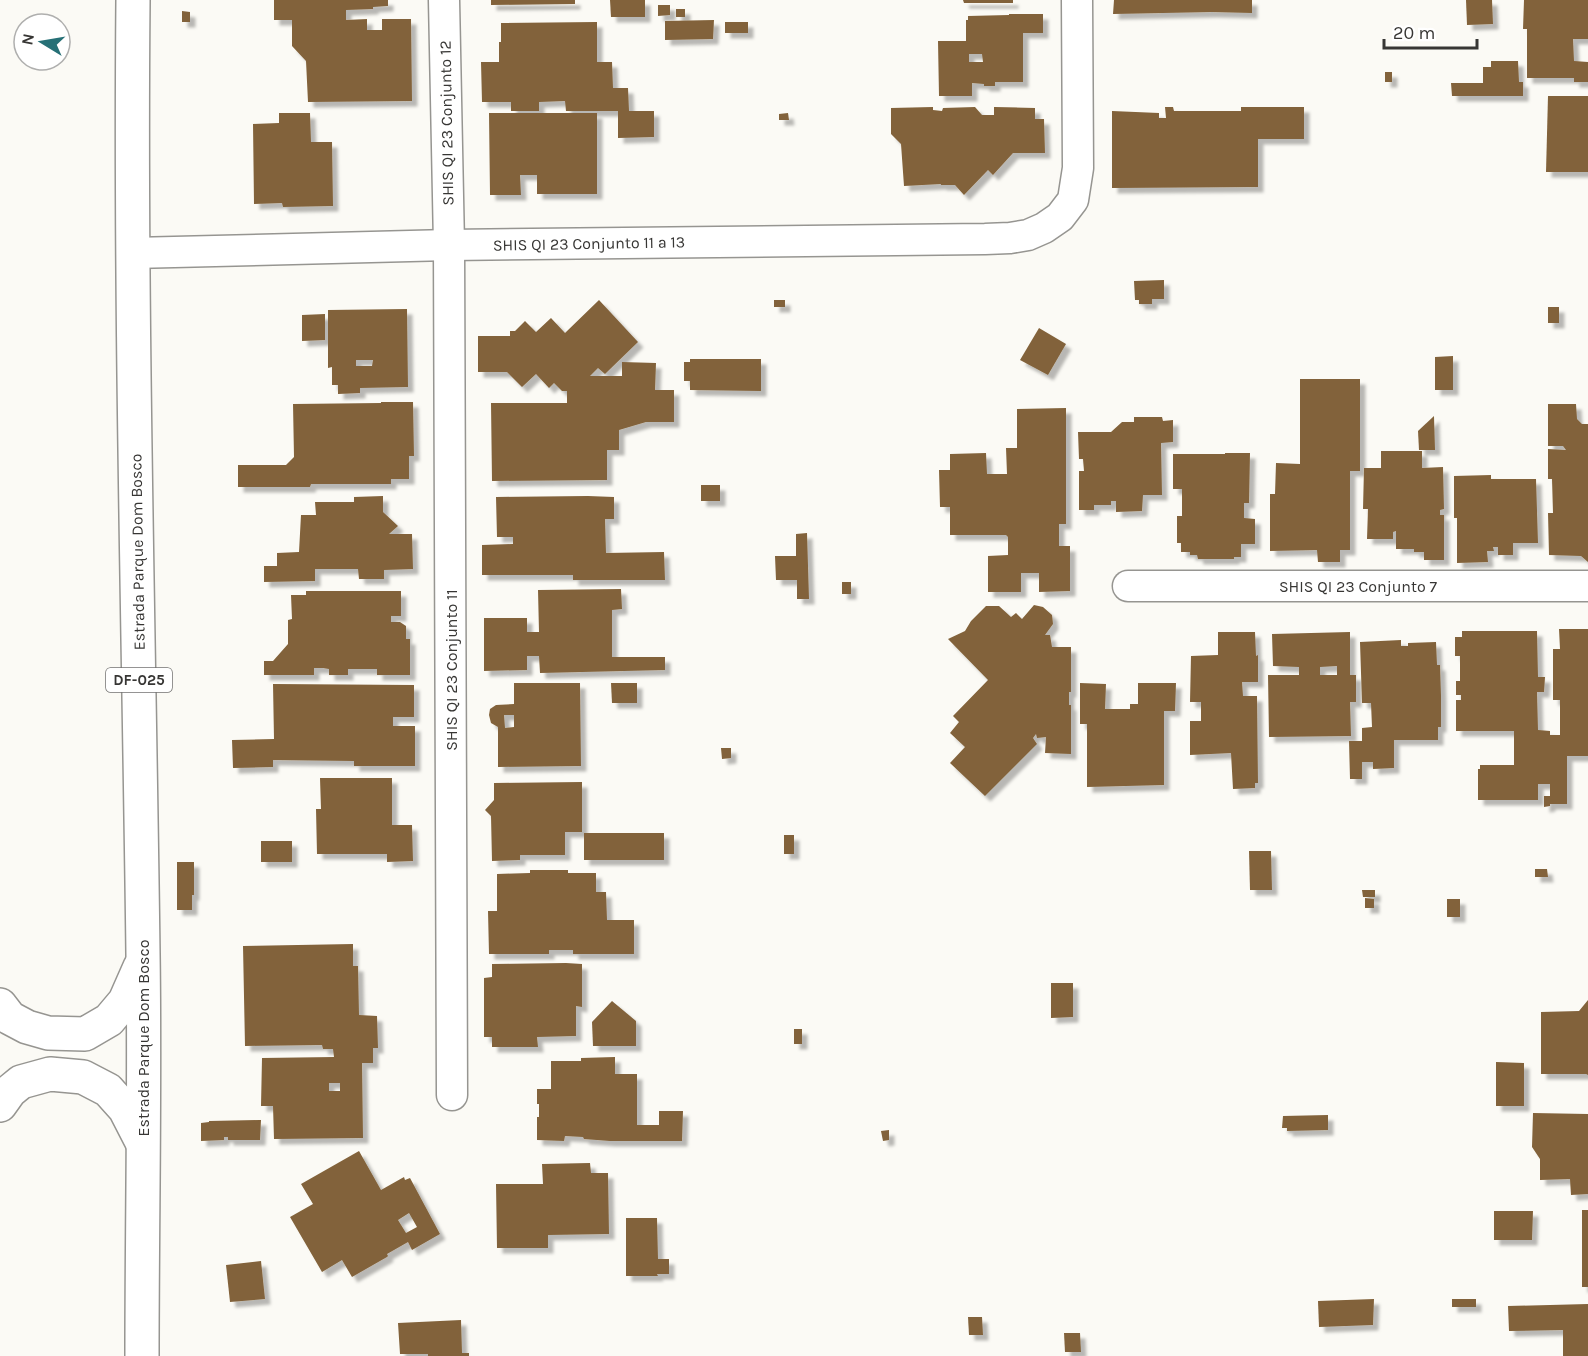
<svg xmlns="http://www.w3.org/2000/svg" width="1588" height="1356" viewBox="0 0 1588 1356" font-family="Karla,sans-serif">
<defs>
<filter id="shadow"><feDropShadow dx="5.5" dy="5.5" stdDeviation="1.5" flood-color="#0004"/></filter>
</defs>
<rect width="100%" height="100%" fill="#fbfaf5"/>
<g fill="#82623a" fill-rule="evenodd" filter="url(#shadow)">
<polygon points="274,0 388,0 388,6 373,7 373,9 346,10 346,20 367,19 367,30 382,30 382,19 411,19 412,101 308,102 306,61 292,46 292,20 274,20"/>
<polygon points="491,0 575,0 575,4 491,5"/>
<polygon points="610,0 645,0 645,17 611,17"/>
<polygon points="963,0 1013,0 1013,3 964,3"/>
<polygon points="1114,0 1252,0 1252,13 1212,12 1113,14"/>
<polygon points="1466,0 1492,0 1493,24 1467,25"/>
<polygon points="1524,0 1588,0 1588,39 1573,39 1574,61 1588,62 1588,82 1574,82 1574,78 1527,78 1527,29 1523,29"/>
<polygon points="658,5 670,5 670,15 658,16"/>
<rect x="676" y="9" width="9" height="8"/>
<polygon points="182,11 190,12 190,22 182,22"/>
<path d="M1009,14H1043V33H1023V82H995V86H984V84L972,83V96H939L938,41H966V20H968V16L1009,15ZM969,54H982L983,62H969Z"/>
<polygon points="714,20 713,39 665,40 665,21"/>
<polygon points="597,22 597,62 612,62 613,88 628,88 629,111 654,111 654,137 618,138 618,111 566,111 565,101 539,102 539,111 511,111 511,102 482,102 481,62 499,62 499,42 501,42 501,23"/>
<rect x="725" y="22" width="23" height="11"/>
<polygon points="1491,61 1518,61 1519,82 1523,82 1523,96 1452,96 1451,83 1483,83 1483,67 1491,67"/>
<rect x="1385" y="72" width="7" height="10"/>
<polygon points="1548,96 1588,96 1588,172 1546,172"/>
<polygon points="933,107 933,110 942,111 943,108 975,107 982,115 994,115 994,107 1035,108 1035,119 1044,119 1045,153 1013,153 993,175 988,170 964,195 955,185 941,185 941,184 904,186 901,144 891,134 891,108"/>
<polygon points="1165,107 1173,107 1174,111 1241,111 1241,107 1304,107 1304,139 1258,139 1258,187 1112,188 1112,111 1159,113 1159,118 1166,118"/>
<polygon points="279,113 310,113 311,142 332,142 333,206 283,207 282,203 254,204 253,124 279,123"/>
<polygon points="489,113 597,113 597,194 537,194 537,175 520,175 521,195 490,195"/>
<polygon points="788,113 789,120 779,120 779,114"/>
<polygon points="1164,280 1164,299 1152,299 1152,304 1139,304 1139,300 1135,300 1134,281"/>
<polygon points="599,300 638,342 605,374 598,368 590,376 622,376 622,362 656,363 655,390 674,390 674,422 646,422 619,430 619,450 607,450 607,480 492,481 491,403 567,403 567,391 562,391 554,383 549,388 536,374 522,387 507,372 478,372 478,336 510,336 510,331 515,331 525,321 536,332 551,318 565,333"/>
<rect x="774" y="300" width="11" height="7"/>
<rect x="1548" y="307" width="11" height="16"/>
<path d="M407,309L408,387L360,388V393L338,394V385H332V367L328,368V310ZM356,360H373L372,366H356Z"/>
<polygon points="325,314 325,340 302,341 302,315"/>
<polygon points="1039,328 1066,344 1048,375 1020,360"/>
<polygon points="1453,356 1453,390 1435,390 1435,357"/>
<polygon points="690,359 761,359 761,391 690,390 690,381 684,381 684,362 690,362"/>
<polygon points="1300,379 1360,379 1360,471 1350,471 1350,550 1340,550 1340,562 1318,562 1317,550 1270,551 1270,494 1275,494 1276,463 1300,464"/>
<polygon points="381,402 413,402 414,456 409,456 409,479 391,479 391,484 311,484 310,487 238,487 238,465 286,465 294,457 293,404 381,403"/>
<polygon points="1548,404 1576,404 1577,419 1582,424 1588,424 1588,562 1581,556 1549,555 1548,513 1553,513 1552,479 1548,479 1548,449 1566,450 1563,446 1548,446"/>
<polygon points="1066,408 1066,524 1059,524 1059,546 1070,546 1070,591 1039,592 1039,573 1021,573 1021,592 988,592 988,556 1008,555 1008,537 1006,535 950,535 950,507 940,507 939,470 950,470 950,454 986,453 987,474 1007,474 1006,448 1017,448 1017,409"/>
<polygon points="1434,416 1435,450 1419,450 1418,431"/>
<polygon points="1134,417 1162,417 1163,421 1173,420 1173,442 1161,443 1162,495 1143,495 1142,511 1116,512 1116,501 1111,501 1111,505 1094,505 1094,510 1079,510 1079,471 1084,471 1083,459 1079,459 1078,432 1111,432 1122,422 1134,422"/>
<polygon points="1381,451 1422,451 1422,468 1443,467 1444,509 1440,510 1440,515 1444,515 1444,560 1424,560 1424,552 1414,552 1414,549 1396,549 1396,531 1393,532 1393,539 1367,539 1368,509 1363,509 1364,468 1381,468"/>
<polygon points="1225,453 1250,453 1249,503 1244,503 1244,518 1255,519 1255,544 1241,544 1241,557 1234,557 1234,559 1198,559 1197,555 1190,555 1190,552 1181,552 1181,543 1177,543 1177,516 1182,516 1182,489 1173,489 1173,454 1225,454"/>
<polygon points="1491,475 1491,479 1536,479 1538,543 1513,543 1513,555 1498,555 1498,547 1493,547 1494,551 1487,551 1488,562 1457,563 1457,518 1454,518 1454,476"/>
<rect x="701" y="485" width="19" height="16"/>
<polygon points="383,496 383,512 398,526 389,534 412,534 413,569 384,570 384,579 359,579 358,569 315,569 315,581 264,582 264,566 277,566 277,553 299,552 301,515 316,515 315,502 354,502 354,497"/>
<polygon points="588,496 614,497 614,519 605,519 606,553 664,552 665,580 573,580 573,575 482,575 482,545 513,544 513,537 497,537 496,497"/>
<polygon points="807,533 809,599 797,599 797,580 776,580 775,556 796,556 796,534"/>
<rect x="842" y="582" width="9" height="12"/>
<polygon points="621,589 622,609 612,610 612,657 665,657 665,670 540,673 539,656 527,656 527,670 484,671 484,618 527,618 527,632 539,632 538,590"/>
<polygon points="306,591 401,591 401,616 391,616 391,622 400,622 406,626 406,639 410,639 410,675 377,675 377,669 348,669 348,675 329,675 329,669 323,668 314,668 314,675 264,675 264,661 273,661 288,644 288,620 292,619 291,595 306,595"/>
<polygon points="1034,605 1043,607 1052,615 1053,624 1045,635 1050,635 1052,647 1071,647 1071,692 1069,692 1069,705 1071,705 1071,754 1045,753 1046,737 1037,738 1036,734 1033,738 1037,744 985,796 950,763 965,747 950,733 959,722 953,716 988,680 948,639 965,631 971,621 986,606 999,606 1011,617 1016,613 1022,619"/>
<polygon points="1559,629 1588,629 1588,756 1567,756 1567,804 1550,804 1550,806 1544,807 1544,796 1550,796 1550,784 1538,784 1538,800 1478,800 1478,769 1480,769 1480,765 1514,765 1514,731 1456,731 1456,700 1461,700 1461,695 1456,695 1456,681 1460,681 1460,656 1455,656 1455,637 1462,637 1462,631 1537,631 1538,677 1545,677 1544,692 1537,692 1538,730 1550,731 1550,735 1560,735 1560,700 1553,700 1553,649 1560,649"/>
<polygon points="1218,632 1255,632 1256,656 1258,655 1258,682 1242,682 1243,696 1257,696 1258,783 1255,783 1255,788 1233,789 1231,753 1190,755 1190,721 1201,721 1201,702 1190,702 1191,656 1218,655"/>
<path d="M1350,632V675H1356V702H1350L1351,736L1269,737L1268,675H1299V667L1273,666L1272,634ZM1337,666V675H1320V667Z"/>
<polygon points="1401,640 1401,646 1408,646 1408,643 1436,642 1437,665 1440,665 1441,696 1441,727 1438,727 1438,740 1394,740 1394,768 1373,769 1373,762 1362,762 1362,779 1350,779 1349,741 1362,741 1362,728 1372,727 1371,703 1362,703 1360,642"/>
<path d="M514,683H580L581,766L498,767V727L491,723L489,715L490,709L496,705L514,704ZM504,715H514V727L505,728Z"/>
<polygon points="611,683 637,683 637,703 612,703"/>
<polygon points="1080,683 1106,684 1105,709 1130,709 1130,704 1138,704 1138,683 1176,683 1175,711 1164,711 1164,785 1087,787 1087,724 1080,724"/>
<polygon points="273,684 414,685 414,717 393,717 393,726 415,726 415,766 354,766 354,761 273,760 273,767 233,768 232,740 274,739"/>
<polygon points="721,748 731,748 731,758 722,759"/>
<polygon points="320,778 392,778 392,825 412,825 413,861 387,862 387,854 317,854 316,809 321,809"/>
<polygon points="582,782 582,832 565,832 565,855 520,855 520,860 492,861 491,816 485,810 494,800 494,783"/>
<rect x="584" y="833" width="80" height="27"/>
<rect x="784" y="835" width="10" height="19"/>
<rect x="261" y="841" width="31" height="21"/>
<polygon points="1249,851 1271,851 1272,890 1250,890"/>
<polygon points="177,862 194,862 194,895 192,895 192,910 177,910"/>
<polygon points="1535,869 1547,869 1548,877 1535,877"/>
<polygon points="530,870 568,870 568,873 596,873 596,892 606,892 607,920 634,920 634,954 573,954 573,950 549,950 549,954 489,954 488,911 497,911 497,874 530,873"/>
<polygon points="1362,890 1375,890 1375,897 1363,897"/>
<polygon points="1365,898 1374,899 1374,908 1365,908"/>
<rect x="1447" y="899" width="13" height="18"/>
<path d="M353,944V966H358L359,1015L377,1016L378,1048H373V1063H362L363,1138L274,1139L273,1106H261L262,1058L334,1057L333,1049H323L322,1045L245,1046L243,946ZM329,1083H340V1091H329Z"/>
<polygon points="566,963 582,964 582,1007 576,1006 576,1036 537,1037 538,1047 492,1047 492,1037 484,1037 484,978 492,977 492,964"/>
<polygon points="1051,983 1073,983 1073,1017 1051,1018"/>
<polygon points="1588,1000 1588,1075 1586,1074 1541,1074 1541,1012 1579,1011"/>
<polygon points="612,1001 636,1021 636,1046 593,1046 592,1022"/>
<rect x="794" y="1029" width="8" height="15"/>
<polygon points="615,1057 615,1074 637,1074 637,1125 659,1125 659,1111 683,1111 682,1141 610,1141 584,1139 583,1137 565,1136 564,1141 537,1140 537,1117 539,1117 539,1104 537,1104 537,1089 551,1089 551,1061 581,1061 581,1058"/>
<polygon points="1496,1062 1524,1063 1524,1106 1496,1106"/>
<polygon points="1533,1113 1588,1114 1588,1194 1571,1195 1570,1179 1540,1180 1540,1159 1532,1147"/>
<polygon points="1328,1115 1328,1130 1287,1131 1287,1128 1282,1128 1283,1116"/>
<polygon points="261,1120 260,1140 228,1140 228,1137 224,1137 224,1140 201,1141 201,1123 209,1122 209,1121"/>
<polygon points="889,1130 889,1140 883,1141 881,1131"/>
<path d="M359,1151L381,1190L404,1177L405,1180L410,1178L440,1234L412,1250L408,1242L387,1254L388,1256L387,1257L352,1277L342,1260L322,1272L290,1217L313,1204L301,1184ZM409,1213L417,1227L406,1233L398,1220Z"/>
<polygon points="590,1163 591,1173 608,1173 609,1234 548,1235 548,1248 497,1248 496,1184 543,1184 542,1164"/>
<rect x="1582" y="1210" width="6" height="77"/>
<polygon points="1494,1211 1533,1211 1532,1240 1494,1240"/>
<polygon points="626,1218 657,1218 658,1259 669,1259 669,1274 657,1274 658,1276 626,1276"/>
<polygon points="261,1261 265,1299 230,1302 226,1265"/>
<polygon points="1374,1299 1373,1325 1319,1327 1318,1301"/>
<rect x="1452" y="1299" width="24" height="8"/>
<polygon points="1588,1304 1588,1356 1563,1356 1563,1330 1509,1331 1508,1306"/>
<polygon points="968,1317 982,1317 983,1335 969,1335"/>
<polygon points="461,1320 462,1353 469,1353 469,1356 428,1356 428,1354 400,1354 398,1323"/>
<polygon points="1064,1333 1080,1333 1081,1352 1065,1352"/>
</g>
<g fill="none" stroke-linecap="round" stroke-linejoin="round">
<g stroke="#969591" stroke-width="33">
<g id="minor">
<polyline points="444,0 449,245 452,1095"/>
<polyline points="133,253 449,245 985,239 1010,238 1028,235 1044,228 1060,217 1073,200 1078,168 1077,0"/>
<polyline points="1128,586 1588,586"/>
</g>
</g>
<g stroke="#969591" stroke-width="36">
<g id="primary">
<path d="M133,0C130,318 139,636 143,954C145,1088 142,1222 142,1356"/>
<polyline points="0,1005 10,1018 27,1027 48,1033 85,1034 109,1020 125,1001 140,967"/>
<polyline points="0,1105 10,1091 21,1082 50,1074 83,1077 108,1090 125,1109 142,1142"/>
</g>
</g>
<use href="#minor" stroke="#fff" stroke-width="30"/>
<use href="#primary" stroke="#fff" stroke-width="33"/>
</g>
<g text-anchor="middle" stroke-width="6" stroke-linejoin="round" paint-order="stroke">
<rect fill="#fff" stroke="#737271" stroke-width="1.5" x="106" y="668" width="66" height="24" rx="4.5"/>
<g font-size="15" font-weight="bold" fill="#373634">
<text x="139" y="685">DF-025</text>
</g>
<g font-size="16" fill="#373634" stroke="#fff">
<text transform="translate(446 123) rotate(-91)" y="6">SHIS QI 23 Conjunto 12</text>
<text transform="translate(589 243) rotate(-1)" y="6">SHIS QI 23 Conjunto 11 a 13</text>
<text transform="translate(137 552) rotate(-91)" y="6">Estrada Parque Dom Bosco</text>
<text x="1358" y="592">SHIS QI 23 Conjunto 7</text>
<text transform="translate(451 670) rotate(-90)" y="6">SHIS QI 23 Conjunto 11</text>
<text transform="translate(143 1038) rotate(-90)" y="6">Estrada Parque Dom Bosco</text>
</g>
</g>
<g transform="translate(42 42) rotate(281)"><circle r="28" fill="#ffffff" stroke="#afafae" stroke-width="1.5"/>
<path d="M0-4.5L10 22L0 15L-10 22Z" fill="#267076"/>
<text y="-9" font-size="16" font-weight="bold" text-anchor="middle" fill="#373634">N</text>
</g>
<path d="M1384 39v9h93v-9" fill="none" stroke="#373634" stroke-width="3"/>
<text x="1393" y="39" font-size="18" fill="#373634" stroke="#ffffff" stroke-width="4.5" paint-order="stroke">20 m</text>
</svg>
